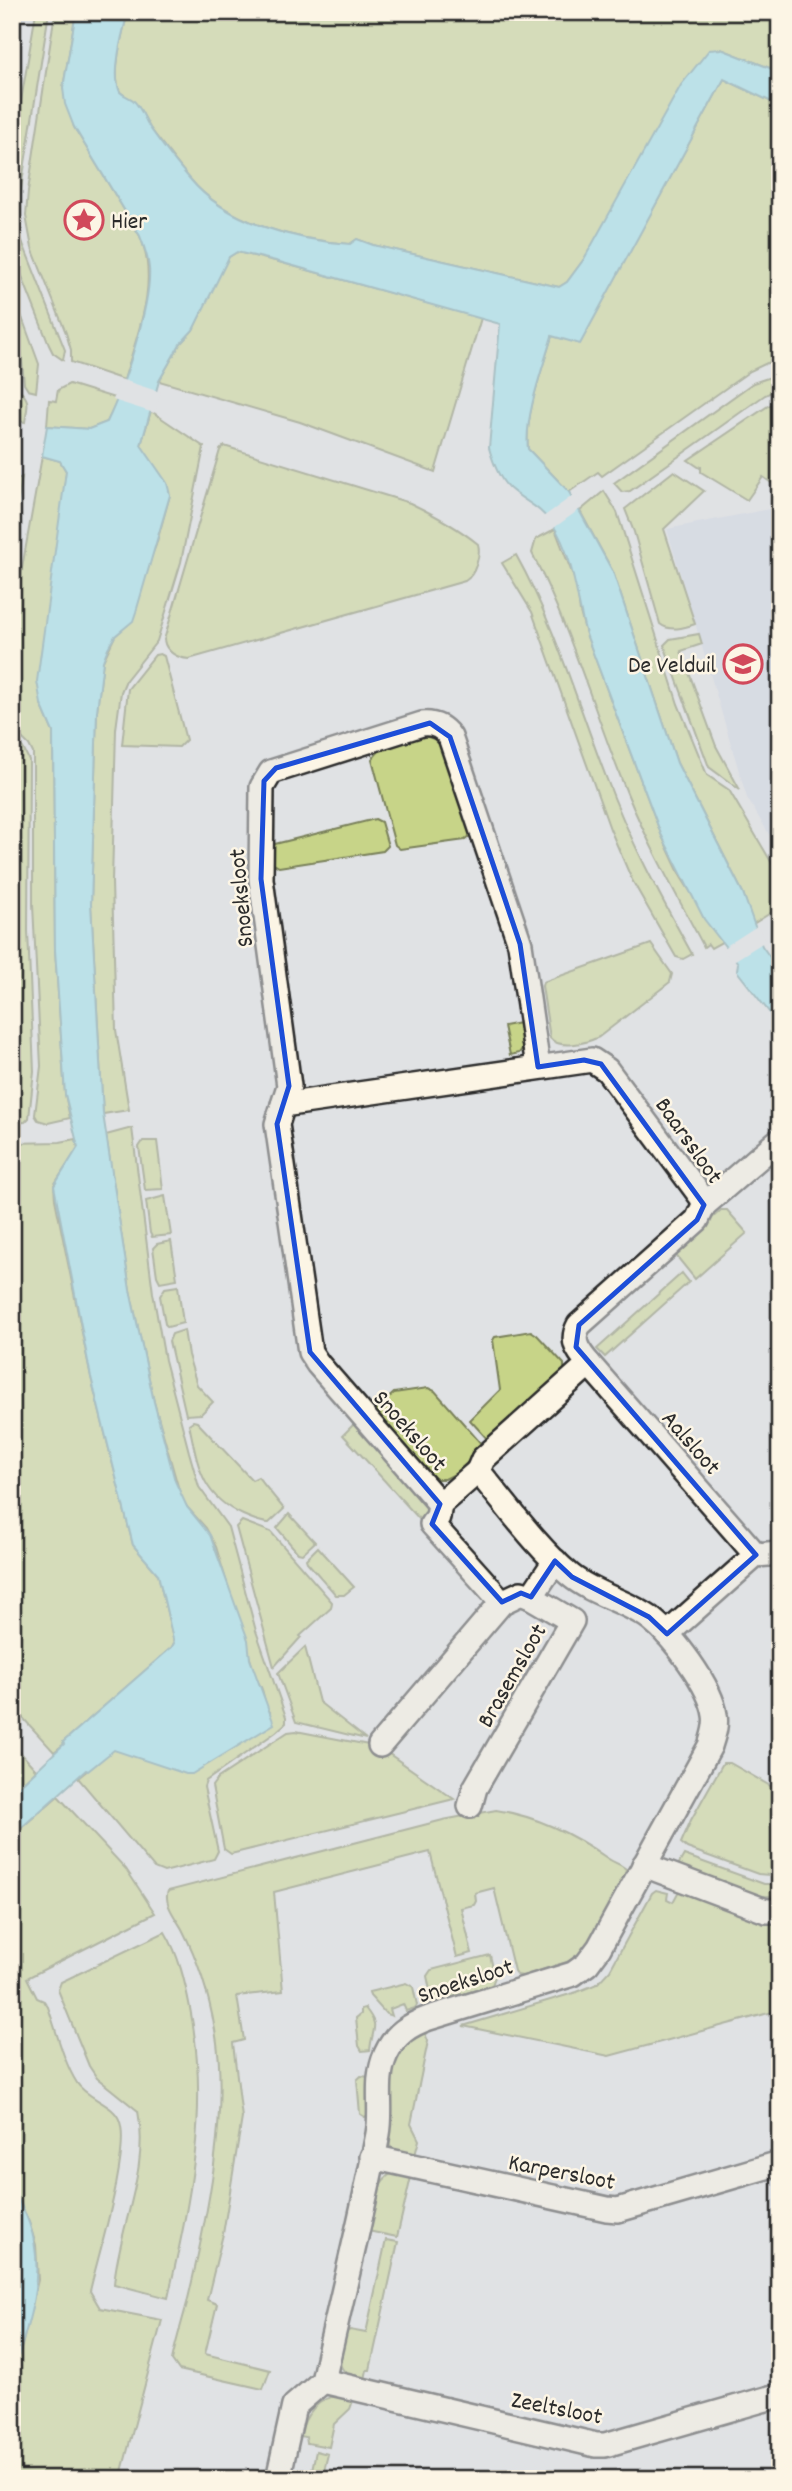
<svg xmlns="http://www.w3.org/2000/svg" width="792" height="2491" viewBox="0 0 792 2491" font-family="Dekko,sans-serif">
<rect width="100%" height="100%" fill="#e0e2e4"/>
<filter id="ink" filterUnits="userSpaceOnUse"><feTurbulence type="fractalNoise" baseFrequency=".0143" numOctaves="2"/><feDisplacementMap in="SourceGraphic" scale="14" xChannelSelector="R" yChannelSelector="G"/><feConvolveMatrix kernelMatrix="1 2 1 2 8 2 1 2 1" color-interpolation-filters="sRGB"/></filter>
<g filter="url(#ink)">
<polygon fill="#ccd4e3" points="780,507 780,852 747,798 667,529"/>
<g fill="#c7d488" stroke="#79805a" stroke-width="2">
<polygon points="36,12 49,12 20,195 12,196 12,154"/>
<path d="M55,12H76L63,88L74,127L140,236C160,283 137,334 124,380L71,362V350L66,333L32,248L26,216L28,191Z"/>
<path d="M128,12H765L780,21V72L721,49L584,259L567,282L559,287L373,245L357,239L350,244C295,240 226,223 190,179C176,163 163,145 150,128C145,120 141,107 133,101C129,97 124,96 120,92C111,74 123,31 128,12Z"/>
<path d="M724,79L780,106V361L767,363L750,371L602,476L598,472L569,492L528,449C524,417 543,367 552,336L580,343Z"/>
<polygon points="22,241 65,350 63,360 53,353 49,345 12,251 12,244"/>
<polygon points="237,252 275,261 481,318 435,472 300,422 159,381 180,344 193,330 222,267 229,257"/>
<polygon points="12,290 39,364 36,392 28,390 24,384 21,350 12,328"/>
<path d="M12,346L18,369V389C32,401 27,406 25,422L12,420Z"/>
<polygon points="780,374 780,388 765,395 630,491 622,492 614,483 753,383"/>
<polygon points="69,384 118,399 107,422 89,429 47,426 49,400 56,401 58,390"/>
<polygon points="774,404 780,405 780,489 763,477 747,500 701,472 701,466 700,468 688,460 768,406"/>
<polygon points="151,411 204,447 181,562 157,641 126,680 121,692 116,729 112,882 116,1030 129,1110 103,1114 91,904 97,711 103,661 115,636 123,629 156,545 170,495 141,445"/>
<path d="M224,446L410,503C435,515 457,527 478,544C481,555 475,575 465,581L189,659C177,658 166,652 164,640L220,450Z"/>
<polygon points="42,456 60,461 66,471 41,704 53,732 55,950 65,1094 70,1118 48,1123 38,1120 35,1115 41,1066 33,905 33,753 29,745 12,728 12,624"/>
<path d="M674,471L704,491L664,529L695,624C684,628 670,632 660,624L634,532L625,509Z"/>
<polygon points="22,477 12,541 12,481"/>
<polygon points="604,491 617,512 678,704 707,775 729,790 780,877 780,907 753,924 743,893 677,763 613,572 580,511"/>
<path d="M555,529L577,586L580,612L586,634L661,834L681,877L722,942L711,948L708,944L704,947C677,896 649,846 627,793C594,712 572,632 532,553L536,539Z"/>
<path d="M516,555C555,625 577,702 606,777C629,839 660,896 692,954L683,959L676,957L632,880L610,829L532,612L502,563Z"/>
<polygon points="699,634 702,644 681,651 716,746 740,790 709,767 664,645 670,639"/>
<polygon points="160,654 164,656 186,740 179,747 122,745 128,689 155,655"/>
<polygon points="425,736 434,739 441,746 471,835 465,840 400,849 395,845 372,759 380,750"/>
<polygon points="12,738 23,748 29,760 28,931 34,1071 29,1118 25,1122 12,1123"/>
<polygon points="375,819 381,822 388,846 383,851 279,867 272,863 272,847 275,844"/>
<path d="M651,944L672,974L670,982L599,1037C586,1043 560,1050 550,1038L542,986L543,982Z"/>
<polygon points="520,1023 522,1049 519,1053 510,1055 504,1026"/>
<path d="M132,1128L153,1293L165,1360L189,1452L199,1487L228,1527L256,1631L286,1717V1723L276,1732L206,1781L204,1787L218,1851L214,1859L164,1872L154,1868L78,1778L114,1749L237,1745L270,1712C262,1703 266,1690 257,1681L216,1547L206,1528L187,1507L181,1497L154,1402L130,1290L106,1135Z"/>
<polygon points="76,1139 78,1148 54,1185 55,1199 91,1377 133,1545 158,1574 174,1643 172,1647 63,1742 64,1744 54,1752 12,1706 12,1143 60,1142"/>
<polygon points="143,1141 157,1141 163,1189 145,1190 139,1147"/>
<polygon points="165,1196 171,1235 152,1237 150,1233 146,1201"/>
<polygon points="721,1210 727,1210 747,1233 695,1279 674,1253"/>
<polygon points="171,1241 177,1279 160,1282 157,1276 153,1248 157,1244"/>
<polygon points="682,1273 689,1282 605,1357 597,1349"/>
<polygon points="178,1286 183,1323 168,1327 165,1324 160,1296 165,1288"/>
<polygon points="184,1330 188,1355 197,1385 213,1402 201,1414 186,1415 169,1341 172,1334"/>
<polygon points="531,1331 537,1335 564,1364 564,1376 490,1442 470,1420 500,1390 493,1340 495,1337"/>
<polygon points="428,1388 435,1391 484,1447 455,1474 445,1479 437,1479 428,1476 372,1413 394,1393"/>
<path d="M193,1421L197,1422L252,1480L258,1477L284,1509L269,1523C261,1523 252,1519 243,1515C201,1496 198,1466 189,1424Z"/>
<polygon points="356,1422 431,1510 421,1521 343,1435"/>
<polygon points="289,1514 315,1542 302,1554 298,1553 277,1528"/>
<polygon points="242,1521 271,1532 332,1602 331,1608 300,1636 301,1637 274,1667 236,1527"/>
<polygon points="318,1547 354,1587 344,1595 336,1595 307,1562 306,1559"/>
<polygon points="305,1647 319,1702 366,1739 296,1722 278,1673"/>
<polygon points="296,1731 379,1747 454,1799 231,1854 224,1849 212,1786 218,1778 288,1732"/>
<polygon points="12,1743 36,1770 12,1793"/>
<polygon points="723,1763 730,1763 772,1787 780,1796 780,1867 769,1875 758,1874 687,1848 681,1843 691,1820"/>
<path d="M58,1796L126,1869L155,1913L27,1978L37,1998L44,2001L48,2007C56,2030 64,2063 77,2083C87,2099 115,2104 120,2122C130,2154 98,2255 90,2291L100,2308L162,2320L120,2479H12V2373L22,2346L38,2280L36,2245L29,2222L12,2188V1836Z"/>
<path d="M496,1810C537,1816 573,1834 607,1858C614,1863 621,1864 626,1869L625,1875L581,1955L570,1961L523,1976L517,1975L514,1971L494,1888L475,1893L476,1901L474,1905L461,1908L472,1953L457,1957L430,1852L274,1892L283,1991L237,1996L244,2040L233,2043L242,2118L223,2234L207,2300L217,2304L205,2354L270,2370L263,2389L179,2370L172,2360C176,2341 182,2322 187,2303C206,2223 230,2111 215,2030C209,1995 198,1960 182,1929C176,1918 163,1903 168,1891L443,1820Z"/>
<path d="M684,1855L764,1884H771L780,1880V1895C745,1902 708,1879 677,1867Z"/>
<polygon points="680,1889 780,1926 780,2010 609,2056 463,2026 577,1992 597,1984 610,1970 652,1893 656,1890 668,1893 667,1899 673,1902"/>
<path d="M165,1932C179,1955 185,1982 190,2008C210,2109 190,2200 168,2298L114,2284C119,2226 150,2170 138,2111L97,2078L89,2066L58,1990L61,1982Z"/>
<polygon points="490,1955 495,1977 492,1985 437,2002 432,2000 427,1976 431,1970"/>
<polygon points="406,1983 413,1987 417,2005 415,2008 406,2011 403,2004 390,2009 392,2016 386,2014 370,1996 369,1992"/>
<path d="M365,2008C381,2028 372,2027 370,2050L362,2051L359,2046L356,2018L361,2014V2009Z"/>
<path d="M424,2031L428,2041L411,2124L419,2140L415,2155L395,2152L390,2146C388,2133 390,2120 390,2107C391,2071 390,2051 424,2031Z"/>
<polygon points="361,2076 369,2077 369,2114 365,2117 360,2114 357,2080"/>
<path d="M392,2173L411,2177L397,2237L368,2231C373,2211 372,2184 392,2173Z"/>
<path d="M386,2240L398,2242L370,2370H367L364,2384C332,2368 339,2364 346,2332L350,2330L366,2333Z"/>
<path d="M341,2395L354,2398L350,2409L334,2424L329,2447L307,2443L306,2437L300,2436C304,2415 318,2397 341,2395Z"/>
<polygon points="316,2451 328,2454 322,2479 310,2479"/>
</g>
<g fill="#90e0ed" stroke="#68989f" stroke-width="2">
<path d="M76,12H128C123,31 111,74 120,92C124,96 129,97 133,100C141,107 145,120 150,128C162,145 176,163 190,179C226,223 295,240 350,244L357,239L373,245L559,287L567,282L584,259L681,85L709,50L721,49L780,72V106L724,79L580,344L552,336C543,367 524,418 528,449L569,492L613,572L677,763L743,893L762,946L780,971V1026L737,971L738,963L704,919L661,834L586,634C576,598 574,557 553,525C539,505 524,502 508,487C498,477 493,462 489,448L500,324L276,261L237,252L229,257L193,330L180,344L159,381L141,445L167,483L170,495L136,612L133,621L115,636L108,648L103,661L97,711L91,904L103,1114L130,1290L154,1402L175,1481L187,1507L210,1535L248,1640L250,1659L274,1724L192,1774H186L114,1750L88,1771L86,1770L12,1836V1793L64,1744L63,1742L172,1647L174,1643L158,1574L133,1545L91,1377L54,1186L78,1147L65,1094L55,950L53,732L41,704L37,681L66,471L60,461L42,456L47,426L89,429L107,422C123,389 152,303 149,268C148,256 144,247 140,236L74,127L65,104L63,88Z"/>
<path d="M12,2188C18,2199 25,2211 29,2223C47,2272 29,2326 12,2373Z"/>
</g>
<g fill="#e0e2e4">
<polygon points="120,379 160,392 154,413 113,400"/>
<polygon points="575,494 583,507 551,530 543,517"/>
<polygon points="757,926 764,942 732,962 723,948"/>
</g>
<g fill="none" stroke-linecap="round" stroke-linejoin="round">
<g stroke="#2b2b2b" stroke-width="28">
<g id="street">
<path d="M283,1105L592,1060L607,1070L702,1198L704,1205L697,1220L579,1325C570,1341 578,1351 589,1364L483,1459L478,1471"/>
<polyline points="704,1205 777,1142"/>
<polyline points="589,1364 756,1555"/>
<path d="M440,1504L318,1364L310,1352L277,1124L289,1086L261,879L262,787L271,772L422,724C435,723 443,727 450,737L520,944L538,1067"/>
<polyline points="531,1597 555,1561"/>
<polyline points="667,1634 756,1555 780,1553"/>
<polyline points="380,1745 502,1602 521,1593 531,1597 572,1621 475,1788 470,1806"/>
<polyline points="644,1865 766,1911 780,1911"/>
<polyline points="372,2157 607,2209 618,2210 780,2163"/>
<polyline points="323,2381 596,2445 605,2445 780,2395"/>
<path d="M278,2479L294,2406L323,2381C341,2299 362,2217 378,2134C383,2108 374,2080 386,2054C395,2034 409,2025 429,2018L573,1974L587,1964L599,1948L710,1746C713,1736 717,1726 715,1715C711,1686 673,1636 650,1618C626,1601 593,1594 570,1575C538,1549 505,1503 478,1471L440,1504L438,1517L432,1524L502,1602"/>
</g>
</g>
<use href="#street" stroke="#fcf5e5" stroke-width="23"/>
</g>
</g>
<path d="M0 0H792V2491H0ZM430,723L450,737L520,944L538,1067L584,1060L601,1064L704,1205L697,1220L579,1325L576,1347L756,1555L667,1634L649,1617L572,1577L555,1561L531,1597L521,1593L502,1602L432,1524L440,1504L310,1352L277,1124L289,1086L261,879L264,781L276,768Z" fill="#e0e2e4" fill-opacity=".55" fill-rule="evenodd"/>
<path fill="none" stroke="#1d4ed8" stroke-width="5" stroke-linejoin="round" d="M430,723L450,737L520,944L538,1067L584,1060L601,1064L704,1205L697,1220L579,1325L576,1347L756,1555L667,1634L649,1617L572,1577L555,1561L531,1597L521,1593L502,1602L432,1524L440,1504L310,1352L277,1124L289,1086L261,879L264,781L276,768Z"/>
<defs>
<g id="sight-ring" transform="scale(2.0125)"><circle r="9.5" fill="#fcf5e5" stroke="#d1495b" stroke-width="1.5"/><path d="M0-6L1.8-2.2L6-1.7L2.9 1.2L3.7 5.4L0 3.3L-3.7 5.4L-2.9 1.2L-6-1.7L-1.8-2.2Z" fill="#d1495b"/></g>
<g id="school-ring" transform="scale(2.0125)"><circle r="9.5" fill="#fcf5e5" stroke="#d1495b" stroke-width="1.5"/><path d="M0-5L7-2L0 1L-7-2ZM-4 1L0 2.5L4 1V4Q0 6-4 4Z" fill="#d1495b"/></g>
</defs>
<g fill-rule="evenodd">
<use href="#sight-ring" x="84" y="220"/>
<use href="#school-ring" x="743" y="664"/>
</g>
<g text-anchor="middle" stroke-width="5" stroke-linejoin="round" paint-order="stroke">
<g font-size="24" fill="#2b2b2b" stroke="#fcf5e5" text-anchor="start">
<text x="111" y="228">Hier</text>
<text x="716" y="672" text-anchor="end">De Velduil</text>
</g>
<g font-size="24" fill="#2b2b2b" stroke="#fcf5e5">
<text transform="translate(240 898) rotate(-95)" y="8">Snoeksloot</text>
<text transform="translate(690 1140) rotate(55)" y="8">Baarssloot</text>
<text transform="translate(411 1430) rotate(49)" y="8">Snoeksloot</text>
<text transform="translate(692 1442) rotate(49)" y="8">Aalsloot</text>
<text transform="translate(511 1675) rotate(-60)" y="8">Brasemsloot</text>
<text transform="translate(465 1980) rotate(-18)" y="8">Snoeksloot</text>
<text transform="translate(562 2171) rotate(11)" y="8">Karpersloot</text>
<text transform="translate(557 2407) rotate(11)" y="8">Zeeltsloot</text>
</g>
</g>
<rect width="792" height="2491" fill="none" stroke="#fcf5e5" stroke-width="42"/>
<rect x="21" y="21" width="750" height="2449" fill="none" stroke="#2b2b2b" stroke-width="2.5" filter="url(#ink)"/>
</svg>
